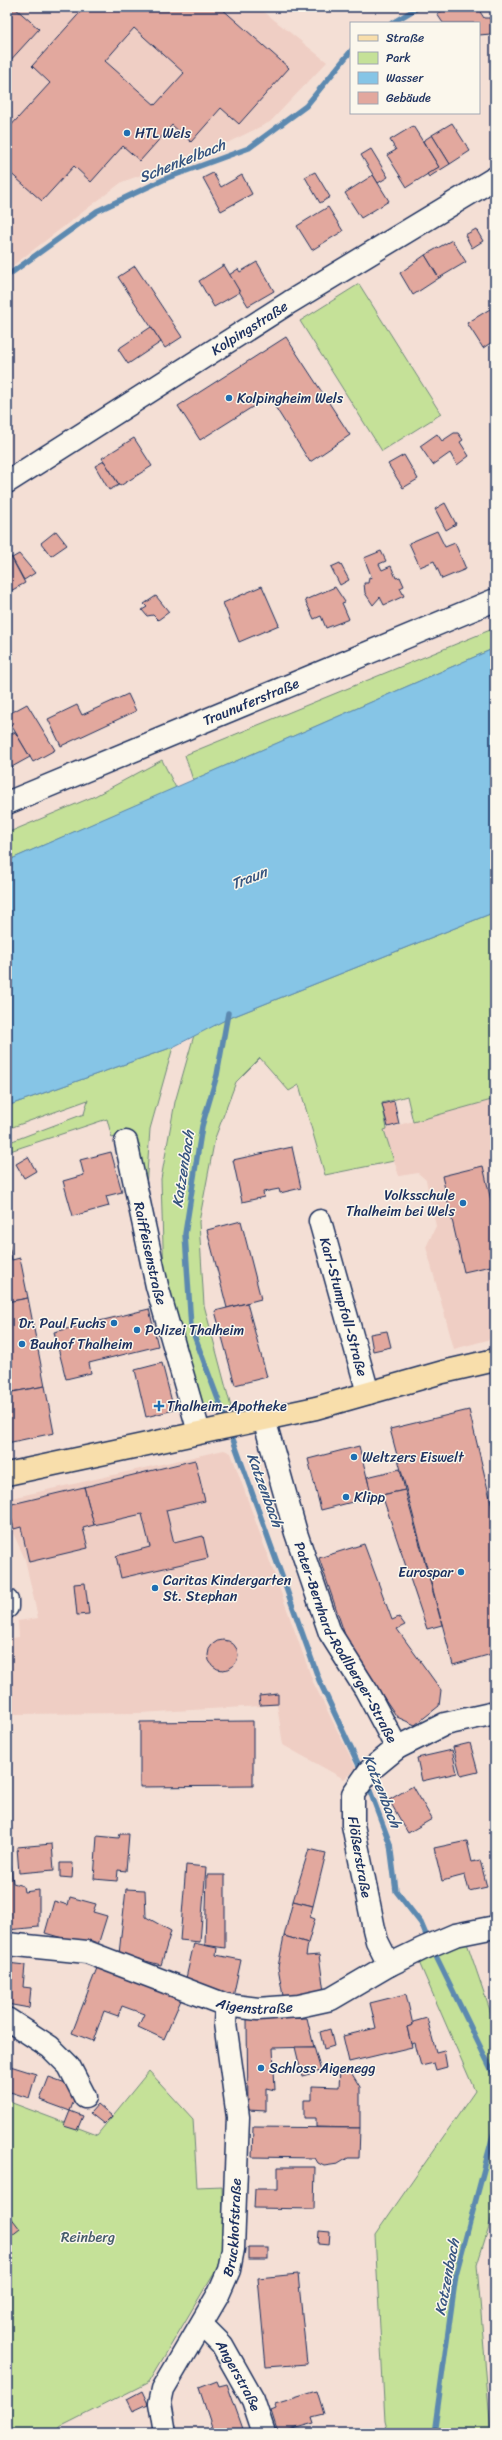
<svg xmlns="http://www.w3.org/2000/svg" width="502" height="2440" viewBox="0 0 502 2440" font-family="Sriracha,sans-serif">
<rect width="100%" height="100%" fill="#f4dfd5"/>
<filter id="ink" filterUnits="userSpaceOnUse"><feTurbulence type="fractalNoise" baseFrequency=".025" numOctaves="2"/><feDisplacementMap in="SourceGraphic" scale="8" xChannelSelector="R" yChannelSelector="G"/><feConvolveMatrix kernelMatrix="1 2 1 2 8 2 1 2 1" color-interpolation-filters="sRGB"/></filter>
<g filter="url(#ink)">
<g fill="#efcec4">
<polygon points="7,7 258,7 327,62 270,122 225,144 122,182 7,270"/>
<polygon points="495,1099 495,1338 454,1349 426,1247 436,1226 426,1180 418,1173 399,1176 384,1129"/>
<polygon points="224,1450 231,1453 313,1682 356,1768 344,1779 283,1745 277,1705 140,1713 11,1714 7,1639 19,1637 18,1621 38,1618 25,1559 13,1533 7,1499"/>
</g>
<g fill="#c5e198" stroke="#70887b">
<polygon points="359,284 441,414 382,451 300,321"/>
<polygon points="495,628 495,648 193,780 185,755"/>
<polygon points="162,760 176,788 7,861 7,833 95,796"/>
<polygon points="495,912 495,1099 413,1122 407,1096 382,1103 387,1129 384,1130 394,1161 325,1175 299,1085 289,1091 260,1058 236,1082 215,1138 199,1222 204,1305 231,1407 201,1413 164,1279 161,1179 175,1102 194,1035 227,1019"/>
<polygon points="173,1047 150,1129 145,1203 132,1132 112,1138 107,1119 7,1152 7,1143 84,1114 88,1100 7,1129 7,1106"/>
<polygon points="467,1943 495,2025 495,2207 477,2265 491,2433 388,2433 385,2421 375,2235 475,2091 418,1960"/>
<polygon points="149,2071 193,2119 197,2187 222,2186 224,2256 149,2382 60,2427 59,2433 7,2433 7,2101 97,2135"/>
</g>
<polygon fill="#86c5e6" stroke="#5b89b0" points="495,648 495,912 227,1019 173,1047 7,1106 7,861"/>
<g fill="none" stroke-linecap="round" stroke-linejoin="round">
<g stroke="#5b89b0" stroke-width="5.5">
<polyline points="392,23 419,7"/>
<polyline points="7,276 97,211 167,178 249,148 306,106 351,51"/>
<polyline points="227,1423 191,1327 185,1234 202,1126 217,1075 228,1013"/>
<polyline points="230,1431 319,1680 362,1772"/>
<polyline points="367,1783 390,1844 396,1891 421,1923 429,1942"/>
<polyline points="433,1950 495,2077"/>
<polyline points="436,2433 435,2427 456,2274 495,2128"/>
</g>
</g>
<g fill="#e2a89e" stroke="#1b2f5e" fill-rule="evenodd">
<polygon points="7,7 14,7 39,29 7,64"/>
<path d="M85,7H220L289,68L239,124L221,108L191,142L172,125L140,161L123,146L91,182L74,166L42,201L7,170V130L50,83L32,66ZM134,28L184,73L155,105L105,61Z"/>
<polygon points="448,7 477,7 484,18 490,18 493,23 491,34 479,35 479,23 443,23 437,14"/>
<polygon points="452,123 470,151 450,164 432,135"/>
<polygon points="413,126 439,167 407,187 387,155 396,150 390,140"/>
<polygon points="432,135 450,164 429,177 427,174 439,167 423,141"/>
<polygon points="371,149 388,177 378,183 361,155"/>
<polygon points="315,172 330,197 320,203 305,177"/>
<polygon points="213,173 221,187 242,175 252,194 221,211 203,178"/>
<polygon points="373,175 389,201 361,218 345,193"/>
<polygon points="328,207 343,231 312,250 297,226"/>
<polygon points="476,229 483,241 472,248 465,235"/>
<polygon points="452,240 466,262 439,278 425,255"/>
<polygon points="425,255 439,278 413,295 400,273"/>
<polygon points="257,262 274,291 248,306 229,275 238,269 240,272"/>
<polygon points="224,265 240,292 214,307 199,281"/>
<polygon points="135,266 182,337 165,348 118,277"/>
<polygon points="495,306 495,340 483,348 467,323"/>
<polygon points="151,327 161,342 128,364 118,349"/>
<polygon points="286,337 350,435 310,462 274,405 279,402 273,394 200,440 178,406"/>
<polygon points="454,433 458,433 463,440 460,442 469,456 457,465 450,453 433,465 420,446 437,434 442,441"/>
<polygon points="134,438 152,466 120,486 102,458"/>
<polygon points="404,455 418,479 403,488 388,464"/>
<polygon points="104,461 119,485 109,490 95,466"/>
<polygon points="445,503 456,524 446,530 435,509"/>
<polygon points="56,531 67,545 51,556 41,543"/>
<polygon points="437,531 445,547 455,543 466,569 442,579 434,561 420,567 409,543"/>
<polygon points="381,551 386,561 379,564 382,570 391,566 396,578 400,577 404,586 400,588 404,596 384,605 380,597 373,605 365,593 364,583 368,583 369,577 372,578 364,558"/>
<polygon points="19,554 35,573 24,580 12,558"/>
<polygon points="10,555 25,583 7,593 7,557"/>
<polygon points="340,563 349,580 340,585 331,567"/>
<polygon points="262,586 279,625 239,642 223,603"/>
<polygon points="335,587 345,602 342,603 349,619 326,628 321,616 314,619 305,600"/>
<polygon points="156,596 169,612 158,620 153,615 147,616 142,610 147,607 144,604"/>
<polygon points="128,694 136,711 61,746 48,719 77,705 82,715"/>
<polygon points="27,704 55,750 33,762 7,718 7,715"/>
<polygon points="15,732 30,757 10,768 7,764 7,737"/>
<polygon points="394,1101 399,1124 388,1127 382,1104"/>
<polygon points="292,1147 301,1188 280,1193 279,1189 263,1192 264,1197 242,1202 233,1160"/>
<polygon points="111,1152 122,1192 106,1196 109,1206 73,1216 63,1181 84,1175 80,1160"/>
<polygon points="28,1157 36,1171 24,1178 16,1164"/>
<polygon points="483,1166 495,1218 495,1265 464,1272 442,1176"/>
<polygon points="241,1221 261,1299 227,1308 207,1230"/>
<polygon points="7,1236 12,1260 20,1258 28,1298 7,1302"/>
<polygon points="28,1298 45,1386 7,1393 7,1302"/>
<polygon points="247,1303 267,1377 235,1385 215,1311"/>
<polygon points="149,1309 158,1346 89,1363 91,1373 66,1379 54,1332"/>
<polygon points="387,1331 391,1347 373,1351 370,1334"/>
<polygon points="162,1363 174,1410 146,1417 135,1370"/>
<polygon points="45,1386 54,1433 7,1443 7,1393"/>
<polygon points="469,1410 495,1519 495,1653 453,1665 390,1429"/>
<polygon points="359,1446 372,1497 321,1510 308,1459"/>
<polygon points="195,1460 205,1501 166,1510 174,1543 203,1536 208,1558 121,1578 116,1556 150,1547 142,1514 94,1525 84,1487"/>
<polygon points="400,1469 405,1490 372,1497 367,1477"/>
<polygon points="84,1487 94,1525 83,1528 88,1548 29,1562 21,1527 14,1529 8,1505"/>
<polygon points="405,1490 442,1625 427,1629 382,1495"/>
<polygon points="364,1544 392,1620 399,1617 405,1625 397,1629 441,1690 439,1706 415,1725 397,1717 348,1644 319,1558"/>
<polygon points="85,1583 89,1614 77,1615 74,1584"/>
<circle cx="223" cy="1655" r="15"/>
<polygon points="278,1694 278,1704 260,1705 259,1696"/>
<polygon points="253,1721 253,1786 140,1787 140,1722"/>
<polygon points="470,1743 478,1772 461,1776 453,1747"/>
<polygon points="452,1750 457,1773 422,1781 417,1758"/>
<polygon points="413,1786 432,1819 408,1833 389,1800"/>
<polygon points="120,1834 129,1834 126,1871 118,1870 117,1881 94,1879 97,1836 119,1838"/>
<polygon points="467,1841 472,1862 480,1860 487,1887 469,1891 465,1875 442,1881 434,1848"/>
<polygon points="52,1844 54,1870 19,1873 17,1847"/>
<polygon points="309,1849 326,1853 313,1906 293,1901"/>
<polygon points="60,1863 73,1863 72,1878 60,1877"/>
<polygon points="7,1865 11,1865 13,1883 23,1886 24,1892 39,1890 39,1927 7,1930"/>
<polygon points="186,1865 206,1867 200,1942 180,1940"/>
<polygon points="207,1875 225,1875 225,1948 205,1945"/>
<polygon points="126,1889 145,1890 146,1917 171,1931 161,1965 119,1954"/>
<polygon points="70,1897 96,1904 93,1912 107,1916 97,1948 45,1933 54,1901 68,1905"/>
<polygon points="293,1901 313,1906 310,1917 315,1919 308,1943 284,1936"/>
<polygon points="284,1936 308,1943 306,1956 319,1955 324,1992 283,1996 278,1967"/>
<polygon points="194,1943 217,1948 216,1955 241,1960 233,1997 184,1987"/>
<polygon points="7,1963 25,1965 23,1987 31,1988 29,2008 7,2004"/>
<polygon points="97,1968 155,1986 181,2000 164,2039 138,2027 144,2014 122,2006 118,2016 104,2011 93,2041 72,2033"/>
<polygon points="406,1994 413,2025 407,2027 412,2047 349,2062 343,2036 376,2028 370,2003"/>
<polygon points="307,2018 314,2047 273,2048 275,2090 266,2088 266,2111 248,2110 247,2019"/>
<polygon points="427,2018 436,2052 444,2050 447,2067 436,2070 434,2063 421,2066 415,2043 411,2044 407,2027 413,2025 413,2022"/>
<polygon points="330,2029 334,2046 324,2049 320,2032"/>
<polygon points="295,2047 314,2047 321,2071 302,2076"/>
<polygon points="7,2065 36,2074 29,2098 7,2091"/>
<polygon points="340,2069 349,2069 360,2087 360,2128 316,2127 316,2118 304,2118 304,2100 312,2100 312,2086 339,2087"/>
<polygon points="49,2077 74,2086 77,2092 70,2111 40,2100"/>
<polygon points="98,2104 112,2116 104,2124 90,2113"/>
<polygon points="70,2111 83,2116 77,2130 64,2126"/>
<polygon points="253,2127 360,2128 359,2158 348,2158 338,2164 324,2166 318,2163 315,2158 252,2157"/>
<polygon points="278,2167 315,2167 314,2209 254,2208 255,2189 278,2189"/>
<polygon points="7,2212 20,2229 7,2239"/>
<polygon points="319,2231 330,2232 329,2245 318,2244"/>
<rect x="248" y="2248" width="20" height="11"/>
<polygon points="298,2274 307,2364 266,2367 258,2278"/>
<polygon points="217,2381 219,2386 227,2384 243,2429 232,2433 214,2433 199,2388"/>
<polygon points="142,2391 148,2404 133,2411 127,2399"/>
<polygon points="317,2391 324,2414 312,2417 314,2423 278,2433 271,2411 276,2409 275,2404"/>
</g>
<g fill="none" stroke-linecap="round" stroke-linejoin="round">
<g stroke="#1b2f5e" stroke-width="25">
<g id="minor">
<path id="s1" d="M7,482L290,302L495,178"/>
<path id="s2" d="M7,803L495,600"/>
<path id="s3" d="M126,1142L157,1286L199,1432"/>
<path id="s4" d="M320,1221L368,1393"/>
<path id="s5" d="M264,1419L296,1533L330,1633L366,1690L397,1748"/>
<polyline points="7,1601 7,1607"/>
<path id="s6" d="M7,1944L87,1952L226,2005L258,2009L299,2006L331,1999L389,1965L422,1949L455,1935L495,1927"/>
<polyline points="389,1965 377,1941 374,1929 353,1825 353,1794 369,1771 397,1748 445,1724 495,1713"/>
<polyline points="7,2019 50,2047 69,2066 85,2097"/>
<path id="s7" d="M202,2325L222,2345L253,2400L264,2433"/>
<path id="s8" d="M165,2433L160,2403L163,2389L218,2295L229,2270L233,2249L238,2117L225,2023L226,2005"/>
</g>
</g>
<g stroke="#1b2f5e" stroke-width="25">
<polyline id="major" points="7,1474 316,1408 443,1372 495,1360"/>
</g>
<use href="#minor" stroke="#fbf7ec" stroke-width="22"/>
<use href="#major" stroke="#f8deab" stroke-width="22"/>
</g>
</g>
<g fill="#1f6fb2" stroke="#fbf7ec" stroke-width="1.5">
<circle cx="127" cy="133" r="4"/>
<circle cx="229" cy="398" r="4"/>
<circle cx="463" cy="1203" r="4"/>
<circle cx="114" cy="1323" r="4"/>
<circle cx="137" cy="1330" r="4"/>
<circle cx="22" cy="1344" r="4"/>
<path d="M157 1400h4v4h4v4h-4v4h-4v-4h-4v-4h4z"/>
<circle cx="354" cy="1457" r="4"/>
<circle cx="346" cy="1497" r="4"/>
<circle cx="461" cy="1572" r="4"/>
<circle cx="155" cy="1588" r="4"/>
<circle cx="261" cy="2068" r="4"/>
</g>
<g text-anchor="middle" stroke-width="3" stroke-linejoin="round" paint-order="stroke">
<g font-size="14" fill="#1b2f5e" stroke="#fbf7ec" text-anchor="start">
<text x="135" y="138">HTL Wels</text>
<text x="237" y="403">Kolpingheim Wels</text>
<text x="455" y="1200" text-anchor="end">Volksschule<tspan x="455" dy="16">Thalheim bei Wels</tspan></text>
<text x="106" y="1328" text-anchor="end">Dr. Paul Fuchs</text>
<text x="145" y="1335">Polizei Thalheim</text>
<text x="30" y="1349">Bauhof Thalheim</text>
<text x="167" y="1411">Thalheim-Apotheke</text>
<text x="362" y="1462">Weltzers Eiswelt</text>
<text x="354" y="1502">Klipp</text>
<text x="453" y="1577" text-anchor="end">Eurospar</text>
<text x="163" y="1585">Caritas Kindergarten<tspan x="163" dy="16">St. Stephan</tspan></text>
<text x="269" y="2073">Schloss Aigenegg</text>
</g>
<g font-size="14" fill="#1b2f5e" stroke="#fbf7ec">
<text dy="5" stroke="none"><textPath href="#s1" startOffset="287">Kolpingstraße</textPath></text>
<text dy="5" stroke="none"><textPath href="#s2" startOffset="264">Traunuferstraße</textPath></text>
<text dy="5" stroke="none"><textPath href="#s3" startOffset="114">Raiffeisenstraße</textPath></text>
<text dy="5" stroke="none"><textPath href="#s4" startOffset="89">Karl-Stumpfoll-Straße</textPath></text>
<text dy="5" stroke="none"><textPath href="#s5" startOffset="239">Pater-Bernhard-Rodlberger-Straße</textPath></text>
<text transform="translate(360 1857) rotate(80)" y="5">Flößerstraße</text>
<text dy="5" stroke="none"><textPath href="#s6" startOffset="258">Aigenstraße</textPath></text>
<text dy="5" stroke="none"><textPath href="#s8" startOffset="224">Bruckhofstraße</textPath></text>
<text dy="5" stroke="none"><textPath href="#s7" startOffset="63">Angerstraße</textPath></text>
</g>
<g font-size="14" fill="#465c6c" stroke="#fbf7ec">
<text x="88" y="2242">Reinberg</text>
</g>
<g font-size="15" font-style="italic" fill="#365480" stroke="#fbf7ec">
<text transform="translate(182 161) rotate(-22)" y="5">Schenkelbach</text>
<text transform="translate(249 878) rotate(-22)" y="5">Traun</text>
<text transform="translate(183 1169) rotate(-81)" y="5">Katzenbach</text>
<text transform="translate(265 1490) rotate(70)" y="5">Katzenbach</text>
<text transform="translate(382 1791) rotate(68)" y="5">Katzenbach</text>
<text transform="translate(447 2277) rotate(-79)" y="5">Katzenbach</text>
</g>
</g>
<rect width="502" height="2440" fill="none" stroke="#fbf7ec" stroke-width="24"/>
<rect x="12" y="12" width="478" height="2416" fill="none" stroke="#1b2f5e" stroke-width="1.5" filter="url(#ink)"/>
<rect x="350" y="22" width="130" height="92" fill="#fbf7ec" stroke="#a1a7b3"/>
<rect x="358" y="35" width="20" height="6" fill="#f8deab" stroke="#a1a7b3"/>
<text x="386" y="42" font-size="12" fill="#1b2f5e">Straße</text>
<rect x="358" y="52" width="20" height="12" fill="#c5e198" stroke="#a1a7b3"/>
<text x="386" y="62" font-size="12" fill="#1b2f5e">Park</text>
<rect x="358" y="72" width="20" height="12" fill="#86c5e6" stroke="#a1a7b3"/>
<text x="386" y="82" font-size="12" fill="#1b2f5e">Wasser</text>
<rect x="358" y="92" width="20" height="12" fill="#e2a89e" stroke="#a1a7b3"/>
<text x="386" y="102" font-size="12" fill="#1b2f5e">Gebäude</text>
</svg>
